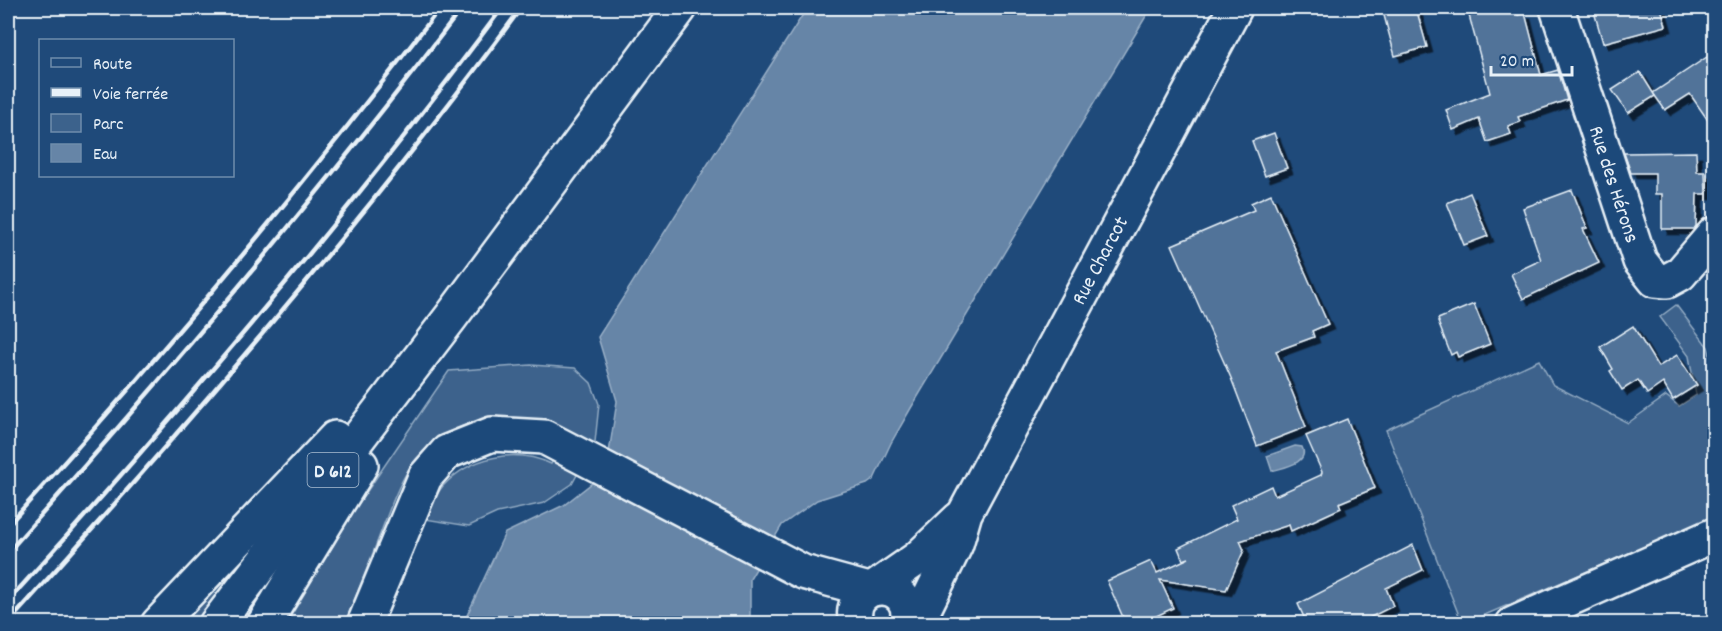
<svg xmlns="http://www.w3.org/2000/svg" width="1722" height="631" viewBox="0 0 1722 631" font-family="Dekko,sans-serif">
<defs>
<filter id="shadow"><feDropShadow dx="5.5" dy="5.5" stdDeviation="0" flood-color="#0009"/></filter>
</defs>
<rect width="100%" height="100%" fill="#1f4a7a"/>
<filter id="ink" filterUnits="userSpaceOnUse"><feTurbulence type="fractalNoise" baseFrequency=".0167" numOctaves="2"/><feDisplacementMap in="SourceGraphic" scale="12" xChannelSelector="R" yChannelSelector="G"/><feConvolveMatrix kernelMatrix="1 2 1 2 8 2 1 2 1" color-interpolation-filters="sRGB"/></filter>
<g filter="url(#ink)">
<g fill="#3c628c" stroke="#92aac2" stroke-width="1.5">
<polygon points="1676,305 1708,347 1714,370 1714,517 1466,623 1462,623 1386,430 1539,360 1553,385 1628,423 1666,396 1679,406 1696,395 1689,356 1660,317"/>
<path d="M531,365L575,368L591,383L599,404L595,442L572,484L544,503L497,513L469,526L425,519C430,509 435,495 443,486C470,457 514,447 551,464L567,430C515,409 454,414 416,459C400,479 391,506 382,529C370,561 358,592 345,623L286,624L355,509L449,371Z"/>
<polygon points="217,573 229,582 194,623 169,624"/>
</g>
<g fill="#6685a7" stroke="#9ab0c7" stroke-width="1.5">
<polygon points="807,8 1151,8 911,408 891,443 874,479 867,484 817,500 782,525 750,579 750,623 463,624 505,533 564,505 606,472 617,401 598,337"/>
<path d="M1295,446L1302,447C1310,463 1284,467 1272,471L1267,456Z"/>
</g>
<g fill="#517399" stroke="#e8f1f8" stroke-width="1.5" filter="url(#shadow)">
<polygon points="1382,8 1416,8 1427,47 1395,56"/>
<polygon points="1467,8 1516,8 1518,15 1525,13 1541,75 1558,70 1567,100 1518,117 1520,122 1508,126 1511,134 1487,142 1479,119 1453,130 1446,110 1490,93"/>
<polygon points="1593,8 1661,8 1666,26 1603,43"/>
<polygon points="1707,57 1714,68 1714,129 1690,94 1665,110 1653,93"/>
<polygon points="1640,72 1655,96 1628,113 1612,90"/>
<polygon points="1274,133 1287,168 1265,176 1252,141"/>
<polygon points="1696,152 1697,172 1705,172 1706,194 1697,194 1696,226 1694,229 1662,229 1662,194 1655,194 1655,173 1631,173 1624,153"/>
<polygon points="1572,190 1587,228 1583,229 1599,263 1523,299 1511,274 1541,260 1523,208"/>
<polygon points="1470,193 1488,236 1464,245 1447,203"/>
<polygon points="1271,194 1328,324 1312,331 1314,337 1276,351 1306,427 1257,446 1231,378 1172,245 1254,210 1251,203"/>
<polygon points="1474,304 1490,344 1458,357 1456,352 1451,355 1438,322 1439,322 1438,319"/>
<polygon points="1633,326 1658,367 1677,355 1697,385 1673,400 1663,383 1647,394 1638,380 1622,390 1610,371 1613,369 1600,347"/>
<polygon points="1347,419 1375,488 1339,503 1341,508 1291,531 1289,525 1240,541 1244,550 1226,590 1160,580 1173,608 1140,624 1126,624 1107,581 1151,561 1157,573 1189,558 1183,560 1178,548 1237,519 1231,505 1271,486 1275,496 1321,475 1322,472 1306,436"/>
<polygon points="1413,545 1423,570 1386,588 1393,606 1357,624 1307,624 1298,604"/>
</g>
<g fill="none" stroke-linecap="round" stroke-linejoin="round">
<g stroke="#e8f1f8" stroke-width="38">
<g id="minor">
<polyline points="1557,8 1640,261 1655,280 1667,281 1680,274 1714,234"/>
<polyline points="875,588 918,558 959,519"/>
<polyline points="364,624 425,477 447,452 492,434 544,437 803,572 869,590"/>
<path d="M856,624C844,577 917,575 907,624"/>
<polyline points="908,624 923,611 956,544 965,513 1235,8"/>
<polyline points="1513,624 1714,535"/>
</g>
</g>
<g stroke="#e8f1f8" stroke-width="38">
<g id="major">
<polyline points="158,624 335,438"/>
<polyline points="216,624 451,317 680,8"/>
<polyline points="264,624 361,465"/>
</g>
</g>
<use href="#minor" stroke="#1f4a7a" stroke-width="33"/>
<use href="#major" stroke="#1f4a7a" stroke-width="33"/>
<g stroke="#e8f1f8" stroke-width="4.5">
<path d="M8,525C159,359 303,186 440,8"/>
<path d="M8,552C166,376 319,196 462,8"/>
<path d="M8,601C181,411 349,214 502,8"/>
<path d="M8,623C187,425 363,223 521,8"/>
</g>
</g>
</g>
<g text-anchor="middle" stroke-width="4.5" stroke-linejoin="round" paint-order="stroke">
<rect fill="#1f4a7a" stroke="#acbfd2" stroke-width="1.5" x="307.5" y="453" width="51" height="34" rx="4.5"/>
<g font-size="20" font-weight="bold" fill="#e8f1f8">
<text x="333" y="477">D 612</text>
</g>
<g font-size="21" fill="#e8f1f8" stroke="#1f4a7a">
<text transform="translate(1615 184) rotate(72)" y="7">Rue des Hérons</text>
<text transform="translate(1099 260) rotate(-62)" y="7">Rue Charcot</text>
</g>
</g>
<rect width="1722" height="631" fill="none" stroke="#1f4a7a" stroke-width="30"/>
<rect x="15" y="15" width="1692" height="601" fill="none" stroke="#e8f1f8" stroke-width="2" filter="url(#ink)"/>
<rect x="39" y="39" width="195" height="138" fill="#1f4a7a" stroke="#6f8dac" stroke-width="1.5"/>
<rect x="51" y="58" width="30" height="9" fill="#1f4a7a" stroke="#6f8dac" stroke-width="1.5"/>
<text x="93" y="69" font-size="18" fill="#e8f1f8">Route</text>
<rect x="51" y="88" width="30" height="9" fill="#e8f1f8" stroke="#6f8dac" stroke-width="1.5"/>
<text x="93" y="99" font-size="18" fill="#e8f1f8">Voie ferrée</text>
<rect x="51" y="114" width="30" height="18" fill="#3c628c" stroke="#6f8dac" stroke-width="1.5"/>
<text x="93" y="129" font-size="18" fill="#e8f1f8">Parc</text>
<rect x="51" y="144" width="30" height="18" fill="#6685a7" stroke="#6f8dac" stroke-width="1.5"/>
<text x="93" y="159" font-size="18" fill="#e8f1f8">Eau</text>
<path d="M1491 66v9h81v-9" fill="none" stroke="#e8f1f8" stroke-width="3"/>
<text x="1500" y="66" font-size="18" fill="#e8f1f8" stroke="#1f4a7a" stroke-width="4.5" paint-order="stroke">20 m</text>
</svg>
